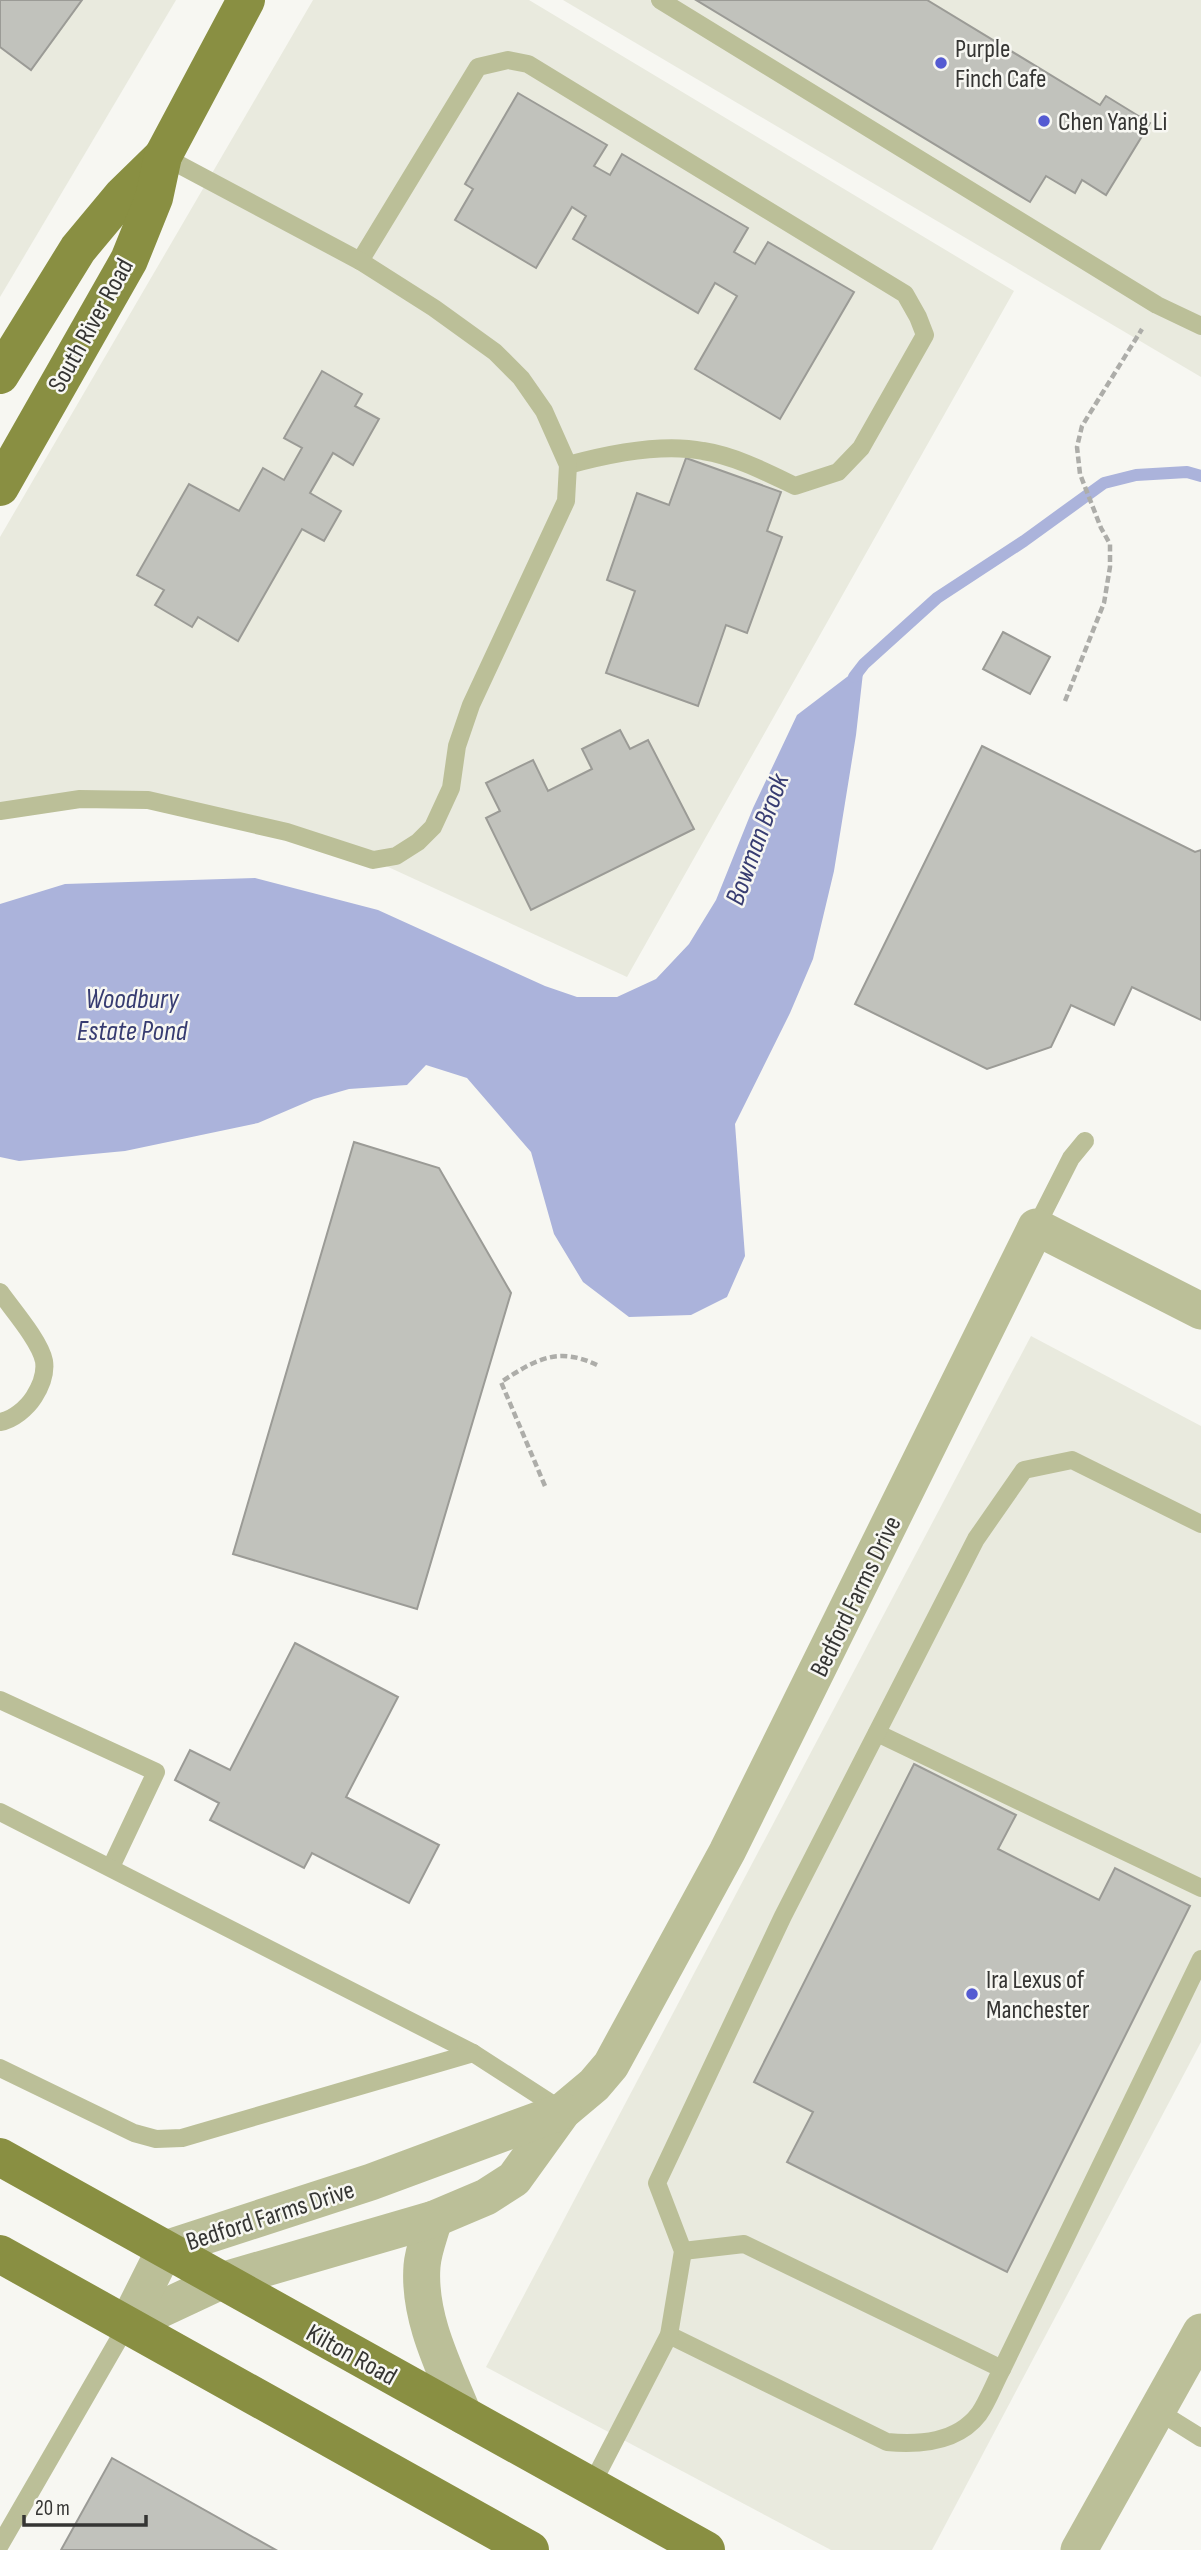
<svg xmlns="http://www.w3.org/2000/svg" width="1201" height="2550" viewBox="0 0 1201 2550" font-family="'Sofia Sans Condensed',sans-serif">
<rect width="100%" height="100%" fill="#f7f7f2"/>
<g fill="#e9eade">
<polygon points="0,0 176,0 0,297"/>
<polygon points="313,0 529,0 1014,291 627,977 373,860 148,800 0,811 0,537"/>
<polygon points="563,0 1201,0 1201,377"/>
<polygon points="1031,1336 1201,1426 1201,2042 932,2550 831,2550 486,2367"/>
</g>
<polygon fill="#abb3db" points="864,664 856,735 834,871 813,959 790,1013 735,1124 745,1256 727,1297 691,1315 629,1317 583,1282 554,1234 531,1152 467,1078 426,1065 407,1085 349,1089 314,1099 258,1123 125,1151 19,1161 0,1157 0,904 65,884 255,878 378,910 545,986 577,997 617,997 656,979 689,944 716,900 753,808 797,715"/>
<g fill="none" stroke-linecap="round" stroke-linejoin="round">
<polyline stroke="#abb3db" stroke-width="12" points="854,677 864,664 937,598 1024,541 1104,483 1136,475 1187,472 1201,476"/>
</g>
<g fill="#c1c2bc" stroke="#9b9b96" stroke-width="2">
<polygon points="0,0 82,0 31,70 0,47"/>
<polygon points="696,0 927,0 1100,105 1106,96 1150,123 1106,195 1082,180 1075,193 1046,176 1030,202"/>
<polygon points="518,93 607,145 594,166 610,175 622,154 748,228 734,252 755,264 768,242 854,292 780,419 695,369 737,296 715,283 698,313 573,239 586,216 572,207 536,268 455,220 473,189 465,184"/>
<polygon points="322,371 362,394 355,406 379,419 353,465 333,453 310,493 341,511 324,541 302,529 238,641 198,617 192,627 155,605 164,590 137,575 189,484 239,511 263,468 284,480 302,448 284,438"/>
<polygon points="686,458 781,492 767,531 782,537 747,633 726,625 698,706 606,673 635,591 607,580 637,493 669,505"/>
<polygon points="1003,632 1050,657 1030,694 983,669"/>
<polygon points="620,730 630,749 648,740 694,829 531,910 486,818 500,811 486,783 533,760 548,791 592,769 582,749"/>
<polygon points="982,746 1195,852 1201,850 1201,1020 1132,987 1114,1025 1071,1005 1051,1047 987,1069 855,1004"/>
<polygon points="354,1142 439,1168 511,1293 417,1609 233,1554"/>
<polygon points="295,1643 398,1697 346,1797 439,1845 409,1903 312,1853 304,1868 210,1820 219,1803 175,1780 190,1750 230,1770"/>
<polygon points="914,1764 1016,1815 998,1849 1099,1900 1115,1868 1190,1906 1007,2272 787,2162 813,2112 754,2082"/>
<polygon points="112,2458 276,2550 61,2550"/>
</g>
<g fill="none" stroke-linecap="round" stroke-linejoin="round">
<g stroke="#adada9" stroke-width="4.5" stroke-dasharray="7 3.5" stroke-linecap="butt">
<polyline points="1065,701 1104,603 1110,567 1110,544 1101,528 1080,474 1077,447 1082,426 1142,329"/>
<path d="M545,1486L501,1382C535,1360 557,1346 597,1365"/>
</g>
<g stroke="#bbbf98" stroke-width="18">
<polyline points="660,0 1157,305 1201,326"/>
<path d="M360,261L478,67L508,60L528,64L905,294L918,317L925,335L861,448L838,472L795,486C766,472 735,456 703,451C662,443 608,454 568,465"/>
<polyline points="0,811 80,799 148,800 287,832 373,860 396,856 418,842 433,827 451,788 457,746 471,705 566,501 568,465 544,411 521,378 495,352 434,308 360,261 163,156"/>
<polyline points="1036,1227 1071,1158 1085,1141"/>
<path d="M0,1292C12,1309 40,1341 44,1361C46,1374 41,1386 34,1397C27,1408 13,1420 0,1422"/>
<polyline points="0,1700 156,1772 111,1867"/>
<polyline points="877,1733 1201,1888"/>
<polyline points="0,1812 473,2053 563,2111"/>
<polyline points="0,2068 134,2133 156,2139 182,2138 473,2053"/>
<polyline points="683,2251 744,2244 1002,2369"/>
<path d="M669,2335L887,2442C919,2445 957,2443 979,2414C988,2401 994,2384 1002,2369L1201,1959"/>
<polyline points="1158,2411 1201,2438"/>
<polyline points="591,2486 669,2335 683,2251 657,2183 783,1916 976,1539 1024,1470 1072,1460 1201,1524"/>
<polyline points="0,2545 127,2325"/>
</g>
<g stroke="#bbbf98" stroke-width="37">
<path d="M434,2219C430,2234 423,2251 422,2266C418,2318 445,2369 464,2416"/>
<polyline points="127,2325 221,2281 434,2219 486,2197 514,2179 563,2111 594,2085 611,2065 727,1852 1036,1227 1201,1311"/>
<polyline points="127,2325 165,2249 371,2182 563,2111"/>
<polyline points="1079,2550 1201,2332"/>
</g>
<g stroke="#898f42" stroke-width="38">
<polyline points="0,375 78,249 123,195 163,156"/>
<polyline points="0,487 129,260 154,198 163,156 246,0"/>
<polyline points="0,2157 706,2550"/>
<polyline points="0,2254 530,2550"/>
</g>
</g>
<g fill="#555bd2" stroke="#f7f7f2" stroke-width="2.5">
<circle cx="941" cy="63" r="7"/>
<circle cx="1044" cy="121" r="7"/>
<circle cx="972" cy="1994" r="7"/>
</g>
<g text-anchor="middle" stroke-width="5" stroke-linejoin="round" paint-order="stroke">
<g font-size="26" fill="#353533" stroke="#f7f7f2" text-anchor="start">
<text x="955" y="57">Purple<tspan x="955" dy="30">Finch Cafe</tspan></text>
<text x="1058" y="130">Chen Yang Li</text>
<text x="986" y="1988">Ira Lexus of<tspan x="986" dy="30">Manchester</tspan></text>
</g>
<g font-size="26" fill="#353533" stroke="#f7f7f2">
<text transform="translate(90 325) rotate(-61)" y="9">South River Road</text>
<text transform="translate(855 1596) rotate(-64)" y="9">Bedford Farms Drive</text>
<text transform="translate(270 2215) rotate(-18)" y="9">Bedford Farms Drive</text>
<text transform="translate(352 2354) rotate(29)" y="9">Kilton Road</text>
</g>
<g font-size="28" font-style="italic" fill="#373c71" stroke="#f7f7f2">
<text transform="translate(756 839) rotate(-70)" y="10">Bowman Brook</text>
<text x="132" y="1008">Woodbury<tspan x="132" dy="32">Estate Pond</tspan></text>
</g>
</g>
<path d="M24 2515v10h122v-10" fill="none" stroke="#353533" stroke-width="3.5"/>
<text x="35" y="2515" font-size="21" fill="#353533" stroke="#f7f7f2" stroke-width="5" paint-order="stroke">20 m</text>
</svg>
